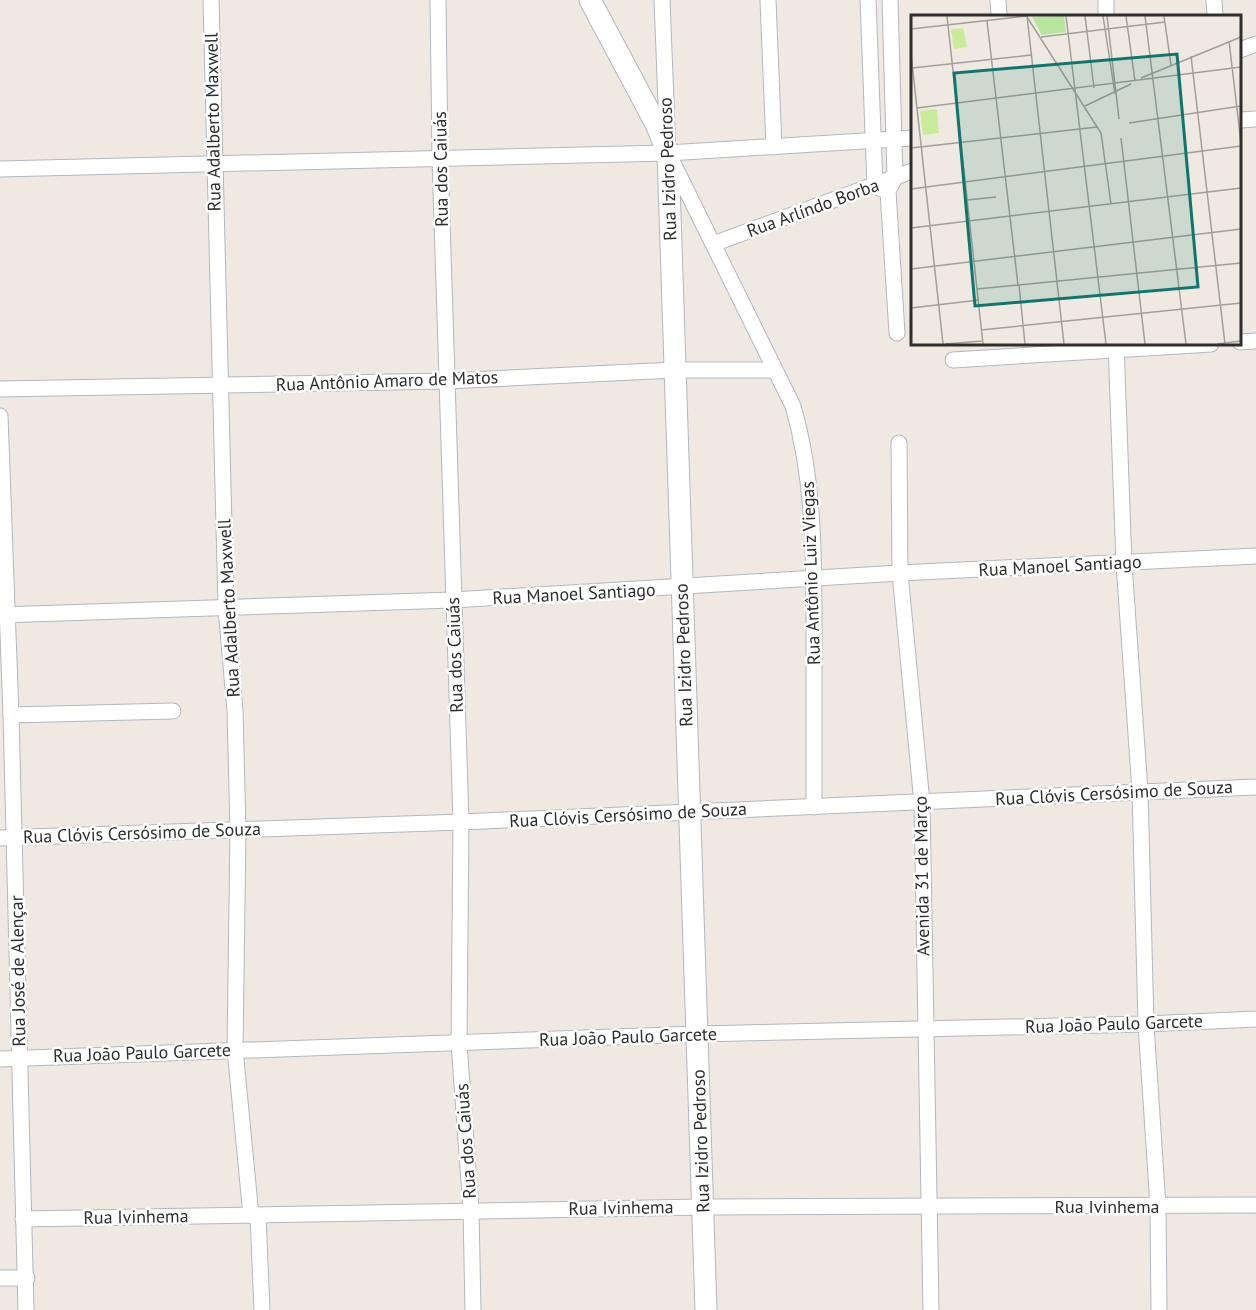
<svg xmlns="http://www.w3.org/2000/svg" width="1256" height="1310" viewBox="0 0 1256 1310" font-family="'PT Sans',sans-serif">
<rect width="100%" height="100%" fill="#efe9e1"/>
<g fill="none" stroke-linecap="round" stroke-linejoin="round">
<g stroke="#b4b7c1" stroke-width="17">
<g id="street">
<polyline points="211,0 226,608 235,711 238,830 235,1049 251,1216"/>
<polyline points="438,0 440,158 461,822 459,1043 471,1210 473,1310"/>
<path d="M662,0L668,153L793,406C814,479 814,553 814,628C814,688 814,747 814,807"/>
<polyline points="768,0 774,147"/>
<polyline points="868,0 875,186 882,189"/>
<polyline points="890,0 895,178 888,191 897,333"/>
<polyline points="998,0 999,16"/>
<polyline points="1106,0 1106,16"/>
<polyline points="1214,0 1215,16"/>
<polyline points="1240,50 1256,44"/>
<polyline points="1240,120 1256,119"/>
<polyline points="0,169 668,153 912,138"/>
<polyline points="713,244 912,171"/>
<polyline points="1240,342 1256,341"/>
<polyline points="1116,344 1124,564 1140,791 1146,1024 1158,1207 1159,1310"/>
<polyline points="953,360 1211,344"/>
<polyline points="0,389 448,381 675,370 773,370"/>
<polyline points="0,416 11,715 26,1310"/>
<polyline points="899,443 900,573 922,803 931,1310"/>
<polyline points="0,615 453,600 900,573 1256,556"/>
<polyline points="11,715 173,711"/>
<polyline points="0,838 461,822 1256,787"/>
<polyline points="0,1059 697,1034 1146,1024 1256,1019"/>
<polyline points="258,1215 262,1310"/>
<polyline points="23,1219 703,1207 1256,1205"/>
<polyline points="0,1278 27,1278"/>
</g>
</g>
<g stroke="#b4b7c1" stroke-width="23">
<polyline id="secondary" points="590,0 656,124 668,153 706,1310"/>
</g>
<use href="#street" stroke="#fff" stroke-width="15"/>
<use href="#secondary" stroke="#fff" stroke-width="21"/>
</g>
<g text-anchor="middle" stroke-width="5" stroke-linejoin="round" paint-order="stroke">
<g font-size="18" fill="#2e2e2e" stroke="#fff">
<text transform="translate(213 122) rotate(-91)" y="6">Rua Adalberto Maxwell</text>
<text transform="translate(441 169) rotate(-91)" y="6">Rua dos Caiuás</text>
<text transform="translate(668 169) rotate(-92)" y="6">Rua Izidro Pedroso</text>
<text transform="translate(813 208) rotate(-20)" y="6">Rua Arlíndo Borba</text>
<text transform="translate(387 381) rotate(-2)" y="6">Rua Antônio Amaro de Matos</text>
<text transform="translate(1060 566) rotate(-3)" y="6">Rua Manoel Santiago</text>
<text transform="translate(811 573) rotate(-92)" y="6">Rua Antônio Luiz Viegas</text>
<text transform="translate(574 594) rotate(-3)" y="6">Rua Manoel Santiago</text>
<text transform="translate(229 608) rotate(-93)" y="6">Rua Adalberto Maxwell</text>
<text transform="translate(455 655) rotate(-92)" y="6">Rua dos Caiuás</text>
<text transform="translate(684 655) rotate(-92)" y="6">Rua Izidro Pedroso</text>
<text transform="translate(1114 793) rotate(-3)" y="6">Rua Clóvis Cersósimo de Souza</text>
<text transform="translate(628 815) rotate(-3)" y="6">Rua Clóvis Cersósimo de Souza</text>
<text transform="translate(142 833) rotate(-2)" y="6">Rua Clóvis Cersósimo de Souza</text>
<text transform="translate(922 876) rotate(-91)" y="6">Avenida 31 de Março</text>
<text transform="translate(18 971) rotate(-91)" y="6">Rua José de Alençar</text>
<text transform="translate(1114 1024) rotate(-2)" y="6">Rua João Paulo Garcete</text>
<text transform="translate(628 1037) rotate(-2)" y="6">Rua João Paulo Garcete</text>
<text transform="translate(142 1053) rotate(-2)" y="6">Rua João Paulo Garcete</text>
<text transform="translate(466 1141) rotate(-94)" y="6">Rua dos Caiuás</text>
<text transform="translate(701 1141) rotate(-92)" y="6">Rua Izidro Pedroso</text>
<text x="1107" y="1213">Rua Ivinhema</text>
<text transform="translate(621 1208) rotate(-1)" y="6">Rua Ivinhema</text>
<text transform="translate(136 1217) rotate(-1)" y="6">Rua Ivinhema</text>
</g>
</g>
<g transform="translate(911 15)">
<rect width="330" height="330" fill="#efe9e1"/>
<path d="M153,1L155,17L131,20L121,2Z" fill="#b6e59e"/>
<path d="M52,13L56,32L43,34L40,14ZM26,94L28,118L12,120L9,96Z" fill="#c9ec9a"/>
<path fill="none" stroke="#a29e99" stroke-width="1.5" d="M36,1L72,329M116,1L153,329M155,1L195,329M174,1L183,73M192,1L204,79M196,1L208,104M215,1L224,66M234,1L275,329M253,1L260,50M116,2L190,118L200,189M76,6L107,270M0,14L116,1M130,22L254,7M318,26L330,128M0,39L32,329M280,41L314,329M1,53L120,40M230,63L330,22M174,91L220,69M6,93L330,52M218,108L330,91M210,123L234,329M0,133L186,112M0,174L330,131M56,185L85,182M0,213L330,173M0,254L330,214M108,270L114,329M66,274L330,248M0,293L68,285M70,315L330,288M34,329L71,326M306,329L330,326"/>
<path fill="#0f766e" fill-opacity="0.15" stroke="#0f766e" stroke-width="3" d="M266,39L287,272L64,291L43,58Z"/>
<rect width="330" height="330" fill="none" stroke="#2e2e2e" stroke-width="3"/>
</g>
</svg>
